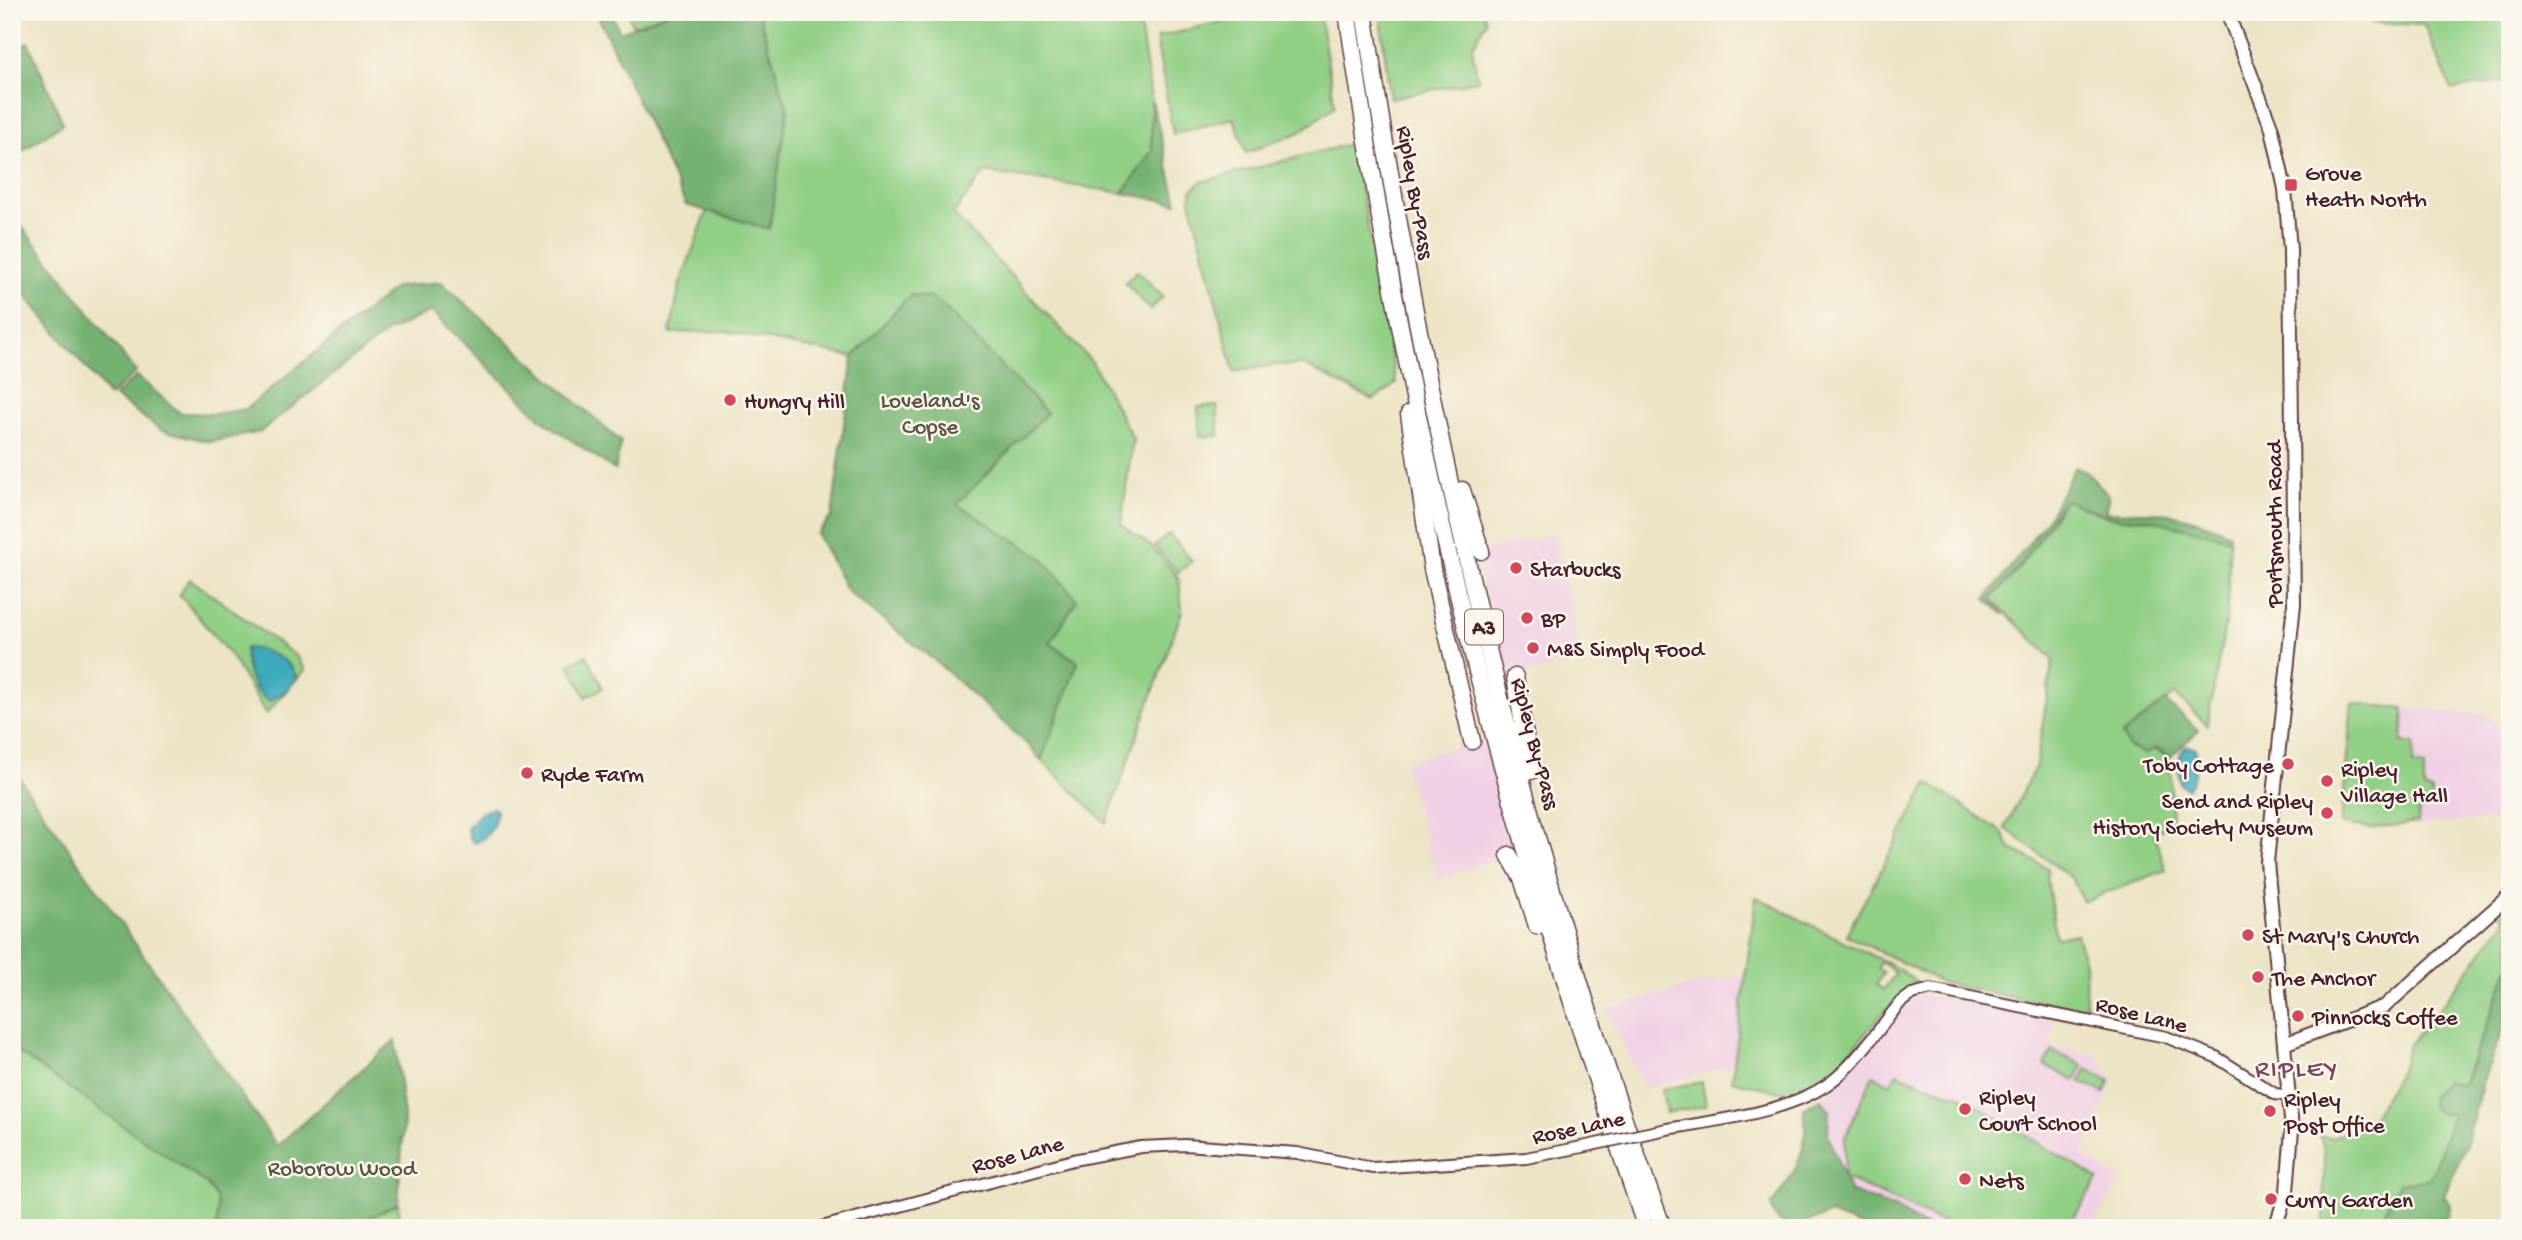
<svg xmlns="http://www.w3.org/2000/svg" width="2522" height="1240" viewBox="0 0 2522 1240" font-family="'Gochi Hand',sans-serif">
<rect width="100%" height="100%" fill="#fbf7ec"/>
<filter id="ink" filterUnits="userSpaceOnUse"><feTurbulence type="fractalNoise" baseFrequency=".0143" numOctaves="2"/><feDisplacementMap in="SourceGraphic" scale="14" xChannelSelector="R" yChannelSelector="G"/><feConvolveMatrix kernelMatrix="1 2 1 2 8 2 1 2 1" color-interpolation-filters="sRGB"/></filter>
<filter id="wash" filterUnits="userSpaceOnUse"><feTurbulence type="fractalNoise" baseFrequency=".00686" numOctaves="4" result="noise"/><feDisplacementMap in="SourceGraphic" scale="28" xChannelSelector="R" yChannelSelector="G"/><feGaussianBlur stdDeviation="1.57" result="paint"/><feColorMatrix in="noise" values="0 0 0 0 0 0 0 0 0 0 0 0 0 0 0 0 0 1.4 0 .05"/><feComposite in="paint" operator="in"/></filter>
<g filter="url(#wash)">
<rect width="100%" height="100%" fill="#ece4c5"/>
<g fill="#f0d0e4">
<polygon points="1555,534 1582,659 1503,680 1474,552"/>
<polygon points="2352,703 2486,715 2509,739 2491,757 2504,800 2503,819 2371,828 2341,824"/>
<polygon points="1486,737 1519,851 1437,880 1404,763"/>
<polygon points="2510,761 2510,802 2499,771"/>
<polygon points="1744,976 1734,1065 1645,1088 1606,1009 1713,980"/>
<polygon points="1921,993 2056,1021 2049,1044 2095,1055 2114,1079 2082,1156 2121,1179 2091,1228 1923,1228 1849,1191 1840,1183 1828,1135 1829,1111 1822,1099 1833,1093 1839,1081 1890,1014"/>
</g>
<g fill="#91cf85" stroke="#6e7758" stroke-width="2" fill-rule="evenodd">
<polygon points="627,12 670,12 633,26"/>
<polygon points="758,12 1138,12 1151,97 1152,151 1123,193 985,172 953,214 1092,362 1133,439 1121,524 1152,547 1179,579 1182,611 1106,823 1041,760 1078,662 1050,644 956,504 1046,412 910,295 853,357 724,331 670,333 680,284 707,211 769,229 788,110"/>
<polygon points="1259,12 1319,12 1335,106 1300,132 1246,153 1234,118 1173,134 1156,38"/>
<polygon points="1380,12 1484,12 1486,22 1472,48 1478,81 1390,98"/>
<polygon points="2364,12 2510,12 2510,80 2452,90 2424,25 2372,23"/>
<polygon points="1353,143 1396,384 1373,400 1304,365 1272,365 1234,372 1190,199 1192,190 1201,182"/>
<polygon points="1137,271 1163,297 1150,309 1125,283"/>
<polygon points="1217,406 1219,436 1200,437 1198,407"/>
<polygon points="2065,500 2104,515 2123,519 2144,518 2230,539 2227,615 2207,725 2175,694 2122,735 2170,757 2172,825 2154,832 2166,870 2083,902 2073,879 2005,828 2036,765 2053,659 1991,599 2019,568"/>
<polygon points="1169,534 1192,561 1178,573 1155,546"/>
<polygon points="190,579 297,657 305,670 266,714 231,656 179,594"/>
<polygon points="587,655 603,688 586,697 569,664"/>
<polygon points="2352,703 2404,709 2402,742 2414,744 2413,765 2424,767 2424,789 2432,792 2432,806 2419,807 2418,823 2371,828 2341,824"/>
<polygon points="1928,783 2002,832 2010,848 2048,868 2047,878 2056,938 2077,934 2085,964 2086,1012 1943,983 1846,935"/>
<path d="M1756,897L1901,970L1917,982L1879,1017L1831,1075L1788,1094L1732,1080ZM1881,962L1896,973L1883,990L1876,984L1884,973L1877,968Z"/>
<polygon points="2510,905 2510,966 2470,1065 2431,1179 2385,1211 2383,1228 2324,1228 2324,1150 2320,1136 2331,1138 2372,1119 2401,1069 2409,1044 2435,1015 2506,919 2501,913"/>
<path d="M12,1048L204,1182C220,1197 219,1207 216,1228H12Z"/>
<polygon points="2052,1051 2083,1065 2075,1081 2045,1065"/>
<polygon points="2086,1069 2110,1081 2104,1093 2080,1081"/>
<path d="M1897,1073C1915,1080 1937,1091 1959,1095L2098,1179L2067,1228H1956L1844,1178L1845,1137L1873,1075L1891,1084Z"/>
<polygon points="1702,1082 1706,1106 1666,1113 1662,1089"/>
<polygon points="398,1203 401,1228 363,1228 364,1221"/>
</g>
<g fill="#74b272" stroke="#5f684e" stroke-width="2">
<polygon points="596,12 610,12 620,32 670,12 758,12 788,110 769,229 686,205"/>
<polygon points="28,42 63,123 12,158 12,53"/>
<polygon points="1151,97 1177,203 1123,193 1152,151"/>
<polygon points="12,214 136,372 109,396 12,279"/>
<polygon points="441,282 621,442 615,470 545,422 431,311 387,332 260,432 210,442 161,430 114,396 137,376 180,413 214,414 246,409 396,287"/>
<polygon points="910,295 929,297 945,308 1047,413 957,504 1042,558 1077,600 1050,643 1078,662 1041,760 1027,744 939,664 847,591 817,534 832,516 853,357"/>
<path d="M2075,467L2088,473L2109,495L2105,512C2119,514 2130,512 2144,512C2173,512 2204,522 2230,534V539L2144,518L2123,519L2104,515L2065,500L2019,568L1991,599L2004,615L1986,599L2049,517Z"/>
<polygon points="2165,701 2199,730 2170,757 2156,748 2145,754 2129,748 2122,735"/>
<path d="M12,768L277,1146L395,1040L404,1118L398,1203L364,1221L363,1228H216C219,1207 220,1197 204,1182L12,1048Z"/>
<polygon points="2510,966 2510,1011 2482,1083 2467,1142 2444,1196 2451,1206 2448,1217 2435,1220 2435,1228 2383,1228 2385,1211 2399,1183 2431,1179 2453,1114 2442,1114 2432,1108 2432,1095 2446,1081 2463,1085"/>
<path d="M1822,1099L1829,1111L1828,1135L1849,1191L1894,1208L1927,1228H1866L1830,1214L1791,1228C1780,1223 1773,1218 1771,1205C1796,1174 1810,1148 1804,1108Z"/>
</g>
<g fill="#3daabc" stroke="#446474" stroke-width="2">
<path d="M245,648C262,648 293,659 296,678L286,691L269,701C251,691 245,667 245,648Z"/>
<path d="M2186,746L2195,748C2199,759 2194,781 2187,789L2180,784C2178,770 2175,758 2186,746Z"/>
<path d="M493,808L496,810C496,824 488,839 475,843L470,839L467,828L481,813Z"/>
</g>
</g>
<g filter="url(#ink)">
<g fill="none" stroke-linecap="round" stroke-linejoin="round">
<g stroke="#623d42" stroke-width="14">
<g id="minor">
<path d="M1662,1130C1714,1120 1796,1113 1837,1077C1861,1056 1880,1027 1900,1003L1912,994L1931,989L2166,1037L2216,1057L2275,1094L2291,1096"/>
<polyline points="818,1228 1073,1160 1141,1147 1185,1145 1297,1153 1373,1168 1526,1158 1582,1147"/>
</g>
</g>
<g stroke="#623d42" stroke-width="16">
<g id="major">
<polyline points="2227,12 2272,129 2285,189 2290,250 2294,604 2267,862 2292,1130 2287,1191 2275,1228"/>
<polyline points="2284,1044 2385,1006 2510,895"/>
</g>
</g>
<g stroke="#623d42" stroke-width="19">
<g id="highway">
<path d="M1347,12C1379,232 1421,452 1476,667C1524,857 1583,1043 1646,1228"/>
<path d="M1364,12C1426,420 1519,841 1663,1228"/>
<polyline points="1409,414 1432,569 1472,741"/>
<polyline points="1462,490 1481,551"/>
<polyline points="1515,677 1531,771"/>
<polyline points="1509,855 1522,878 1537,926"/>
</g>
</g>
<use href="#minor" stroke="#fff" stroke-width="10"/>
<use href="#major" stroke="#fff" stroke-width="12"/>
<use href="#highway" stroke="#fff" stroke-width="16"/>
<g stroke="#623d42" stroke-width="14" stroke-linecap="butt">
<polyline id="minor-bridge" points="1582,1147 1662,1130"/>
</g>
<use href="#minor-bridge" stroke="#fff" stroke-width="10"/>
</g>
</g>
<g fill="#d1495b" stroke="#fbf7ec" stroke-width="2.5">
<rect x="2284" y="178" width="14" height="14" rx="3.5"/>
<circle cx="730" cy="400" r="7"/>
<circle cx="1516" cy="568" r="7"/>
<circle cx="1527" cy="618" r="7"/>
<circle cx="1533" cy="648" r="7"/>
<circle cx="2288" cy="764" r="7"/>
<circle cx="527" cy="773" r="7"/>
<circle cx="2327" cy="781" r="7"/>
<circle cx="2327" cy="813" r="7"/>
<circle cx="2248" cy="935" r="7"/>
<circle cx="2258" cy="977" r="7"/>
<circle cx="2298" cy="1016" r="7"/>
<circle cx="1965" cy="1109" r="7"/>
<circle cx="2270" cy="1111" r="7"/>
<circle cx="1965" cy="1179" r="7"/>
<circle cx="2271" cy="1199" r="7"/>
</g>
<g text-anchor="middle" stroke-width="5" stroke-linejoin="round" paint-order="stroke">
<rect fill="#fbf7ec" stroke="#7f6065" stroke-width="2" x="1465" y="609.5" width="38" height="35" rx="5"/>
<g font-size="21" font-weight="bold" fill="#4a1f2b">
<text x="1484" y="634">A3</text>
</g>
<g font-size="23" fill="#4a1f2b" stroke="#fbf7ec" text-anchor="start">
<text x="2305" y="180">Grove<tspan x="2305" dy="26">Heath North</tspan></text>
<text x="744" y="408">Hungry Hill</text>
<text x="1530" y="576">Starbucks</text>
<text x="1541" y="626">BP</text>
<text x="1547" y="656">M&amp;S Simply Food</text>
<text x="2274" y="772" text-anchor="end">Toby Cottage</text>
<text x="2341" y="776">Ripley<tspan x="2341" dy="26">Village Hall</tspan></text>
<text x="541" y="781">Ryde Farm</text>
<text x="2313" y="808" text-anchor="end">Send and Ripley<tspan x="2313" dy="26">History Society Museum</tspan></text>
<text x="2262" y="943">St Mary's Church</text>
<text x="2272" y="985">The Anchor</text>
<text x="2312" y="1024">Pinnocks Coffee</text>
<text x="1979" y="1104">Ripley<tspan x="1979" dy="26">Court School</tspan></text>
<text x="2284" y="1106">Ripley<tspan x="2284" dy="26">Post Office</tspan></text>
<text x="1979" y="1187">Nets</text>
<text x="2285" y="1207">Curry Garden</text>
</g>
<g font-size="23" fill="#4a1f2b" stroke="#fbf7ec">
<text transform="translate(1417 192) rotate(80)" y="8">Ripley By-Pass</text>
<text transform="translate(2273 524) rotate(-90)" y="8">Portsmouth Road</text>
<text transform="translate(1537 743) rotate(75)" y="8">Ripley By-Pass</text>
<text transform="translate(2142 1013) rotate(14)" y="8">Rose Lane</text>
<text transform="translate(1578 1126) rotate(-12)" y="8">Rose Lane</text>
<text transform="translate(1017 1153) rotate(-15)" y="8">Rose Lane</text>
</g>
<g font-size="23" fill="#5f5446" stroke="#fbf7ec">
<text x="930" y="407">Loveland's<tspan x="930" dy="26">Copse</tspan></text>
<text x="342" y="1175">Roborow Wood</text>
</g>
<g font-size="26" letter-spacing="2" fill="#7b485b" stroke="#fbf7ec">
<text x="2297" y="1076">RIPLEY</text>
</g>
</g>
<rect width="2522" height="1240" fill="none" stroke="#fbf7ec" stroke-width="42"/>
</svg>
